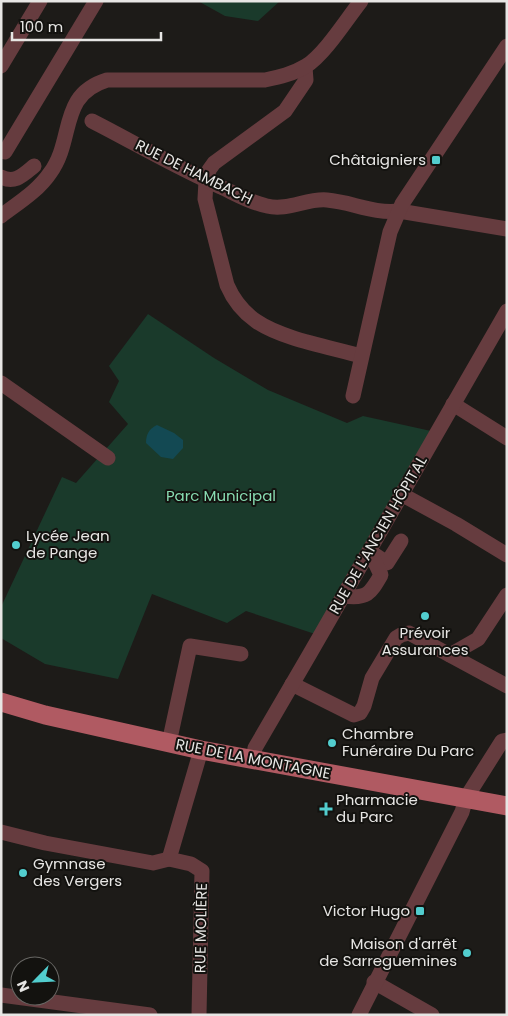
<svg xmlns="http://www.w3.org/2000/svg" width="508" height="1016" viewBox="0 0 508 1016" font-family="Poppins,sans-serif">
<rect width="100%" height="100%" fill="#1d1b18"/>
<g fill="#1a3a2b">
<polygon points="198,1 280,1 258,21 225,16"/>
<polygon points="148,314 214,358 268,390 347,423 363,416 431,431 315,634 246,611 227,623 152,594 118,679 45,664 1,638 1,607 62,477 76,483 128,424 109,402 119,381 109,366"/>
</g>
<path fill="#134953" d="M157,425L174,433L183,440V448L173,459L161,457L146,443C146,434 149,429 157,425Z"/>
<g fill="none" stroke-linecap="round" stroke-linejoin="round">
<g stroke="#663c3f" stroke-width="15">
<polyline points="1,66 40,1"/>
<path d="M305,67L306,80L285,111L214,163L209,170L206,181L205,199L227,285C233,299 243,312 256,321C282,339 330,347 361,356"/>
<path d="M92,121C135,143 177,168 221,187C236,194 251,203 267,206C288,211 307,198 327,200C352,202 373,214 399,211L507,229"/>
<polyline points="5,152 96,1"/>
<path d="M1,177C15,184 23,175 34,166"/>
<path d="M1,216C18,203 38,191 50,173C75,139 58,95 107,80H265C279,77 293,74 306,66C325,54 346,20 361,1"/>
<polyline points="1,383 108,458"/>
<polyline points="353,396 390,232 402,204 507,46"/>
<polyline points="453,404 507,438"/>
<polyline points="401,494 456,524 507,555"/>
<polyline points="372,553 387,563 401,541"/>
<path d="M344,596C367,599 370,594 381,575L374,560L367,555"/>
<polyline points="450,655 478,639 507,595"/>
<polyline points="292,684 354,715 360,713 364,706 372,678 396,638 401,635 409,633 507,686"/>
<polyline points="169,743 190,646 241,654"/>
<path d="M253,760L255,748C340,603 423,457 507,311"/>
<polyline points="1,832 45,843 153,863 169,859"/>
<polyline points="374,982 432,1015"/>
<polyline points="1,995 150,1015"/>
<polyline points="199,1015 202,871 191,864 169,859 201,750"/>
<polyline points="359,1015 462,812 466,798 502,741 507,740"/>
</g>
<polyline stroke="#b05a62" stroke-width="19" points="1,702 45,715 201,750 507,806"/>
</g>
<g fill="#52cdce" stroke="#13120f" stroke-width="2">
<rect x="431" y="155" width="10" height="10" rx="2.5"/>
<circle cx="16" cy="545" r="5"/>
<circle cx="425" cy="616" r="5"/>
<circle cx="332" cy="743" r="5"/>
<path d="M323.5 801.5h5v5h5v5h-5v5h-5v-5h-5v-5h5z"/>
<circle cx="23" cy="873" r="5"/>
<rect x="415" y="906" width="10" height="10" rx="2.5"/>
<circle cx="467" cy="953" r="5"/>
</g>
<g text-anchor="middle" stroke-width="4" stroke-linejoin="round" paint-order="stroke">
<g font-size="15" fill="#e7e6e4" stroke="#13120f" text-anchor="start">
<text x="426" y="165" text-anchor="end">Châtaigniers</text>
<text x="26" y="541">Lycée Jean<tspan x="26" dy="17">de Pange</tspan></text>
<text x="425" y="638" text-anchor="middle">Prévoir<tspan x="425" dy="17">Assurances</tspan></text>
<text x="342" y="739">Chambre<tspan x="342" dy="17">Funéraire Du Parc</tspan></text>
<text x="336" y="805">Pharmacie<tspan x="336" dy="17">du Parc</tspan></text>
<text x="33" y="869">Gymnase<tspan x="33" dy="17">des Vergers</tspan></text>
<text x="410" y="916" text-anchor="end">Victor Hugo</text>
<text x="457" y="949" text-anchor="end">Maison d'arrêt<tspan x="457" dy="17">de Sarreguemines</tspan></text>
</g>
<g font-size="15" fill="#e7e6e4" stroke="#13120f">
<text transform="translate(194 172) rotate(26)" y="5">RUE DE HAMBACH</text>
<text transform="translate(378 535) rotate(-60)" y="5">RUE DE L'ANCIEN HÔPITAL</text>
<text transform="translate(253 759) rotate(11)" y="5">RUE DE LA MONTAGNE</text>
<text transform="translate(201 928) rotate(-89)" y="5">RUE MOLIÈRE</text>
</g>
<g font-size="15" fill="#88dcb2" stroke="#13120f">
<text x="221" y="501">Parc Municipal</text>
</g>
</g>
<rect width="508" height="1016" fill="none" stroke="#e7e6e4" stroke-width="5"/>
<g transform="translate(35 981) rotate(246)"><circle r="24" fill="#13120f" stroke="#686764"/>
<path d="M0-4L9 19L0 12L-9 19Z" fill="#52cdce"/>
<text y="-8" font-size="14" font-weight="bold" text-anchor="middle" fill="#e7e6e4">N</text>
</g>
<path d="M12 32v8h149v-8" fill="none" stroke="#e7e6e4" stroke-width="2.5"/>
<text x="20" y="32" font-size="15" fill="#e7e6e4" stroke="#13120f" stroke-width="4" paint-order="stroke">100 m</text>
</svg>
